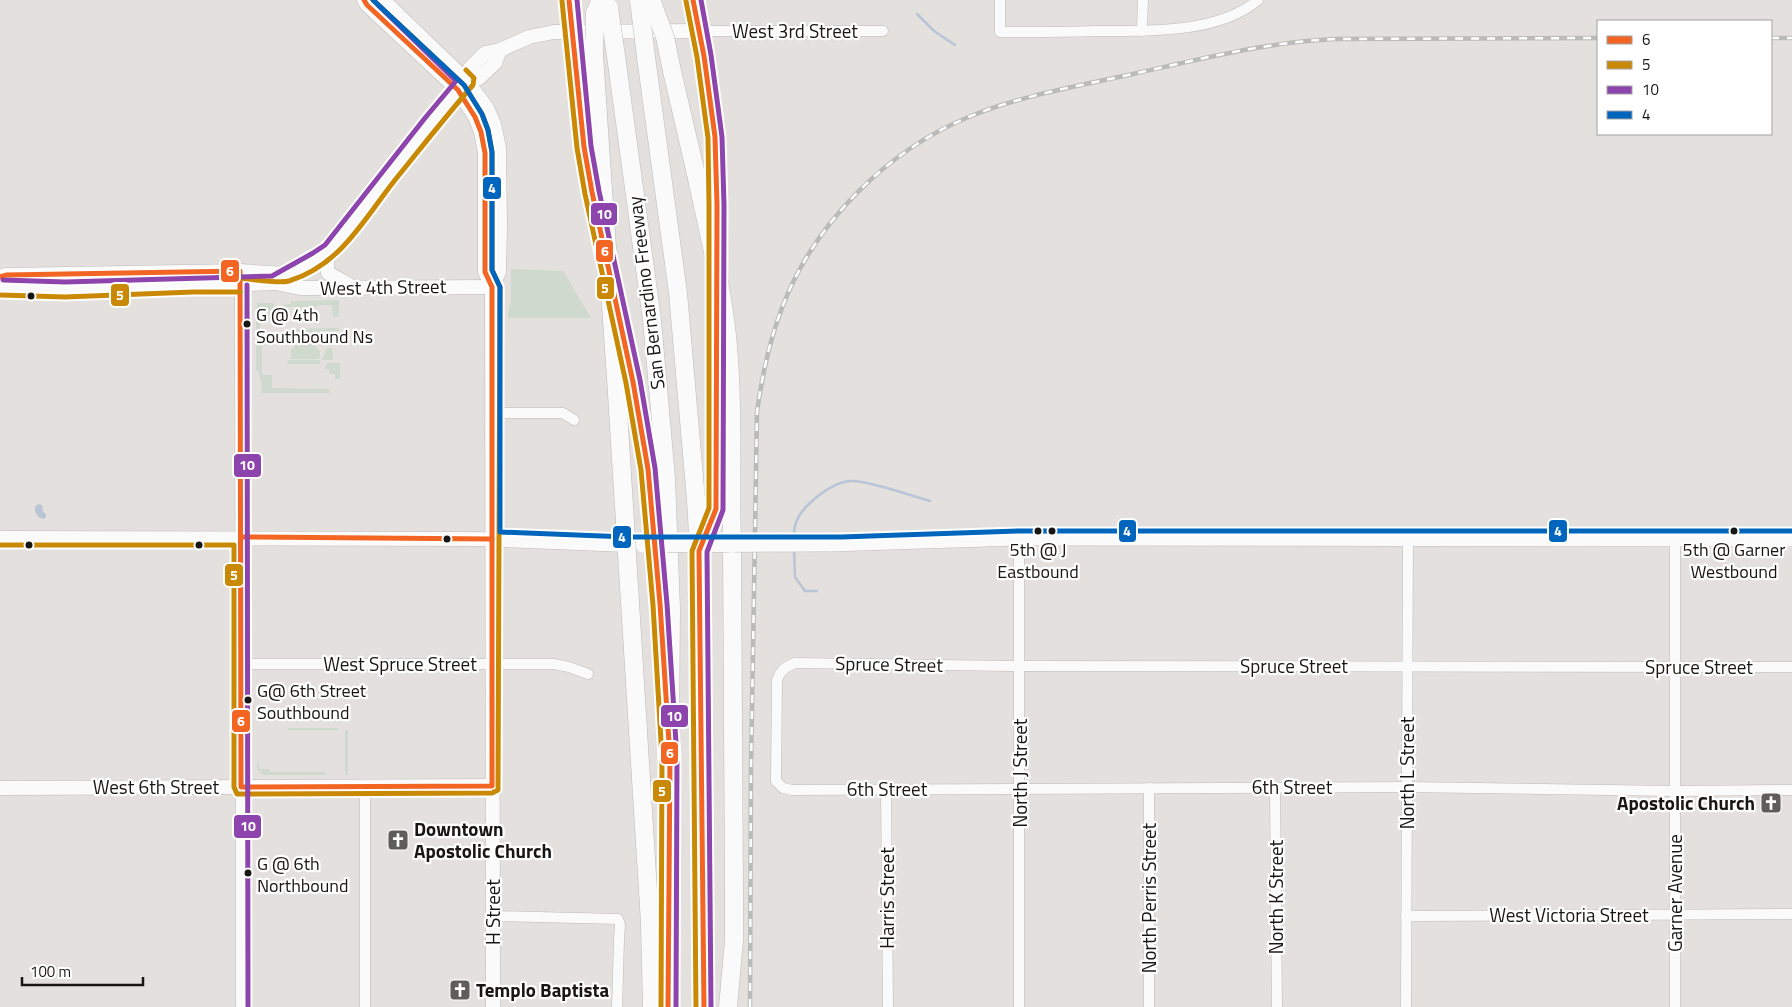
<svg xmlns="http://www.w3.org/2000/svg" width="1792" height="1007" viewBox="0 0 1792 1007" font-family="'Titillium Web',sans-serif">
<rect width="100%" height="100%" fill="#e3e0dd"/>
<g fill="#cfd9cd">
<polygon points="511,269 563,271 591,318 508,318 508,313 511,303"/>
<polygon points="339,300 339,317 333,317 332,305 318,305 317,307 283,307 283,305 291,304 291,301"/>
<path d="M258,303H274L272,316L270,317V319H261L260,321V337L262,338V375H272V388L329,389L330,393H261C263,384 260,381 259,372L256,370V310Z"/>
<polygon points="339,328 339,331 320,331 320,333 291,333 291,329"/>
<polygon points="322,333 332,333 332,346 327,346 324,341"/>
<polygon points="292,335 319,335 320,342 316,347 320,351 320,357 319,359 292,359 291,357 291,349 294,348 295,346 291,344"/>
<polygon points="327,348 332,348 333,360 322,360"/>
<polygon points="289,360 320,360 320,364 286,364"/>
<polygon points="327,363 340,363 340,379 335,379 335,374 329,374 329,369 325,369"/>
<polygon points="288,728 338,728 339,730 288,730"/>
<rect x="345" y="730" width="3" height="45"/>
<polygon points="257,762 259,763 259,769 270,769 270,772 325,772 327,775 263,775 257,769"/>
</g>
<path fill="#b9c5d7" d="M38,504L42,505L43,512L46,514V517L44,519C38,518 34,513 35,507Z"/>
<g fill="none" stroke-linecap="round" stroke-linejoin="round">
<g stroke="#b9c5d7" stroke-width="2.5">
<polyline points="917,14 934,31 955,45"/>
<path d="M794,539C793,523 799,513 811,502C822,492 836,482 851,481C868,480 912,496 930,501"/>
<polyline points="794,550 795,577 805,591 817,591"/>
</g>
<g stroke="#bebbb9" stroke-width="11">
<g id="street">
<path d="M1000,0V32C1032,32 1064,32 1096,31C1146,31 1218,34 1258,0"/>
<polyline points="699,31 883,31"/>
<polyline points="1142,31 1143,0"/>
<polyline points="240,279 241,1007"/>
<polyline points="492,413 563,413 574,420"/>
<polyline points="1019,538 1019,1007"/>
<polyline points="240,664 554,664 569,667 588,674"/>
<path d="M1792,667L1014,666L795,663C785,667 781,670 777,680L776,781L783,788L792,790L1407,787L1675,791L1792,790"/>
<polyline points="1275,788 1277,1007"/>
<polyline points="886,789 888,1007"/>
<polyline points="493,916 618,919 620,925 619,939 617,1007"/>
<polyline points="1406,916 1792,914"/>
<polyline points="365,1007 365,786"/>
<polyline points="1149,1007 1149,788"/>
<polyline points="1406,1007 1408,538"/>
<polyline points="1675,1007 1675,538"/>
</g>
</g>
<g stroke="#bebbb9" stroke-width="15">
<g id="secondary">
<polyline points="364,0 367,5 458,90 475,117 481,132 485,153 485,272 492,287 493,1007"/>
<polyline points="383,0 467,81 487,108 494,124 499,148 500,225 499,272 492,287"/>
<polyline points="467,81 470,68 485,53 500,50 529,37 554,32 699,31"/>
<polyline points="328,251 327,268 328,273 353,287"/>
<polyline points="0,277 6,275 240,271 286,274"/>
<polyline points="275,283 300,288 492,287"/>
<polyline points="0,287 4,289 65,290 275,283 286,274 314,262 328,251 347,233 372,197 451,99 467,81 479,78 495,63 500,50"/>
<polyline points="0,538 477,539 627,545"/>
<polyline points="0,788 492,786"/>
</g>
</g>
<g stroke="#bebbb9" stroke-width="16">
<polyline id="primary" points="829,544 1019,538 1792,539"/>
</g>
<g stroke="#bebbb9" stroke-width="19">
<g id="highway">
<polyline points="569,0 584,147 601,233"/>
<polyline points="693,0 704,56 715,137 716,250"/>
<polyline points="595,13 601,0"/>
<polyline points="594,55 603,190"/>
<polyline points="616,56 652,320 666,478 671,609 668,1007"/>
<polyline points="646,57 678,293 696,500 699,551 704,1007"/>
<polyline points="672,71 696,174"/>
<polyline points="617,308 644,440 659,598"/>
<polyline points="616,378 650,923 652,1007"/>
<polyline points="701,547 716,509 716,294"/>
<polyline points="728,1007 734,940 734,898 732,544"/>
</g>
</g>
<use href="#street" stroke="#fbfafa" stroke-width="10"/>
<use href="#secondary" stroke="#fbfafa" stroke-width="14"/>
<use href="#primary" stroke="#fbfafa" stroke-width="15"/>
<use href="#highway" stroke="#fbfafa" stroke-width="18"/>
<g stroke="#babab9" stroke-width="4.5">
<g id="rail">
<polyline points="1771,38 1792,38"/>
<path d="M750,1007L751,769L757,412C762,376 769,342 782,308C814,223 887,150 971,116C1023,95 1079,86 1133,74C1200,59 1267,42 1335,39L1598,38"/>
</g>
</g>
<use href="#rail" stroke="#fff" stroke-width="2.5" stroke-dasharray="8" stroke-linecap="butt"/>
<g stroke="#bebbb9" stroke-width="16" stroke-linecap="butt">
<polyline id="primary-bridge" points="643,545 829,544"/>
</g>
<g stroke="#bebbb9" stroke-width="19" stroke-linecap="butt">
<g id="highway-bridge">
<polyline points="639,0 646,57"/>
<polyline points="651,0 665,37 672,71"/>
<polyline points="609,8 616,56"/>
<polyline points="594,55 595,13"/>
<path d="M696,174C708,231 723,288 728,346C734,412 730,478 732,544"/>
<polyline points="603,190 616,378"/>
</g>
</g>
<use href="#primary-bridge" stroke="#fbfafa" stroke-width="15"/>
<use href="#highway-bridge" stroke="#fbfafa" stroke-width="18"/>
<g stroke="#fff" stroke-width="9">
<g id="bus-1">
<polyline points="569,0 584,147 592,192 633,382 648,469 660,604 670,758 668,1007"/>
<polyline points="693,0 704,56 715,137 717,205 716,509 699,551 704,1007"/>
<polyline points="0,277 6,275 240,271 241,787 492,786 492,287 485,272 485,153 481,132 475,117 458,90 367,5 364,0"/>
<polyline points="241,537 492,539"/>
</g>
</g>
<g stroke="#fff" stroke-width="9">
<g id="bus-2">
<polyline points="562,1 577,148 585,194 626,383 641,470 653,605 662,758 661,1007"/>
<polyline points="686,1 697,57 708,138 709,205 709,508 692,551 696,1007"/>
<path d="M240,278C251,279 279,284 289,281C341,265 364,219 395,180C421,148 446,116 473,85L474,78L466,70"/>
<polyline points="0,295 65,297 193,292 240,292"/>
<polyline points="0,545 234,545 234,787 237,794 492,793 498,790 500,287 492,270 492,152 488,130 482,114 464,85 373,0"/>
</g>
</g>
<g stroke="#fff" stroke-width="9">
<g id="bus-3">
<polyline points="577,0 591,146 599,191 640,380 655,468 667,604 677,758 676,1007"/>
<polyline points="701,0 711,55 722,137 724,205 723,510 707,552 711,1007"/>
<polyline points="3,280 65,282 272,276 313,253 325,245 425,118 456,81 378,5"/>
<polyline points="247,285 248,1007"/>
</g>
</g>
<g stroke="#fff" stroke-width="9">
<polyline id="bus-4" points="373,0 464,85 482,114 488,130 492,152 492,270 500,287 500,532 627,537 841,537 1019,531 1792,531"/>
</g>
<use href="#bus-1" stroke="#f26522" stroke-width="5"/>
<use href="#bus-2" stroke="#ca8904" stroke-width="5"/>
<use href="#bus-3" stroke="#8e44ad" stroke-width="5"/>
<use href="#bus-4" stroke="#0065bd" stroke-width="5"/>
</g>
<defs>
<g id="church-square" transform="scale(1.125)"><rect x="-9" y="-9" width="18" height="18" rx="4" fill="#5f5d5a" stroke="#fff"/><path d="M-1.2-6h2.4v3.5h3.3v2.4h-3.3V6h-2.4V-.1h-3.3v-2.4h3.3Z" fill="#fff"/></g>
</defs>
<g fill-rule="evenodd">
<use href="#church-square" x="1771" y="803"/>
<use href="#church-square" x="398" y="840"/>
<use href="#church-square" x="460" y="990"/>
</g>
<g fill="#181614" stroke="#fff" stroke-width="2">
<circle cx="31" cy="296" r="4.5"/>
<circle cx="247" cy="324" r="4.5"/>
<circle cx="1038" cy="531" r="4.5"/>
<circle cx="1052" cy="531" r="4.5"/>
<circle cx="1734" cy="531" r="4.5"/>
<circle cx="447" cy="539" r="4.5"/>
<circle cx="29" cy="545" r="4.5"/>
<circle cx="199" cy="545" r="4.5"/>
<circle cx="248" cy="700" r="4.5"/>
<circle cx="248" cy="873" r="4.5"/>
</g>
<g text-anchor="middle" stroke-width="4.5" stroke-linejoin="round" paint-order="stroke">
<g font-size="18" fill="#181614" stroke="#fff" text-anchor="start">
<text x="256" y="321">G @ 4th<tspan x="256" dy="22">Southbound Ns</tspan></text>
<text x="1038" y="556" text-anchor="middle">5th @ J<tspan x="1038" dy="22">Eastbound</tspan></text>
<text x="1734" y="556" text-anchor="middle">5th @ Garner<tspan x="1734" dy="22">Westbound</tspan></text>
<text x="257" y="697">G@ 6th Street<tspan x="257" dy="22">Southbound</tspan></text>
<text x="257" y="870">G @ 6th<tspan x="257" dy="22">Northbound</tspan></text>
</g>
<g font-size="19" fill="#181614" stroke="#fff">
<text x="795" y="38">West 3rd Street</text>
<text transform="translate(383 287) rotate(-1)" y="7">West 4th Street</text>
<text transform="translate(646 293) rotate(-97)" y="7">San Bernardino Freeway</text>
<text x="400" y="671">West Spruce Street</text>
<text transform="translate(889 664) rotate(1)" y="7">Spruce Street</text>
<text x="1294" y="673">Spruce Street</text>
<text x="1699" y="674">Spruce Street</text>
<text transform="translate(1020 773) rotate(-90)" y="7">North J Street</text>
<text transform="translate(1407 773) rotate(-90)" y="7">North L Street</text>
<text x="156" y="794">West 6th Street</text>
<text x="1292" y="794">6th Street</text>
<text x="887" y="796">6th Street</text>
<text transform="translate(1675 893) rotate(-90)" y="7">Garner Avenue</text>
<text transform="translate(1276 897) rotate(-90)" y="7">North K Street</text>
<text transform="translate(887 898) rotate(-90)" y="7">Harris Street</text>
<text transform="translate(1149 898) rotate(-90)" y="7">North Perris Street</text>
<text transform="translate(493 912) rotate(-90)" y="7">H Street</text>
<text x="1569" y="922">West Victoria Street</text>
</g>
<g font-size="19" font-weight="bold" fill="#181614" stroke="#fff" text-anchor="start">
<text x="1755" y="810" text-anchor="end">Apostolic Church</text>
<text x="414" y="836">Downtown<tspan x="414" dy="22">Apostolic Church</tspan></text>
<text x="476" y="997">Templo Baptista</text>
</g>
</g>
<g stroke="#fff" stroke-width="2">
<rect x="482" y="176" width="20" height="24" rx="5" fill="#0065bd"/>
<rect x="590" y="202" width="28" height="24" rx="5" fill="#8e44ad"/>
<rect x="595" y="239" width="19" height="24" rx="5" fill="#f26522"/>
<rect x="220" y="259" width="20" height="24" rx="5" fill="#f26522"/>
<rect x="596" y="276" width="19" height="24" rx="5" fill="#ca8904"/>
<rect x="110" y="283" width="20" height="24" rx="5" fill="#ca8904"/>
<rect x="233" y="453" width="29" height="25" rx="5" fill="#8e44ad"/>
<rect x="1118" y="519" width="19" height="24" rx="5" fill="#0065bd"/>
<rect x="1548" y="519" width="20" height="24" rx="5" fill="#0065bd"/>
<rect x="612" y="525" width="20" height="24" rx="5" fill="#0065bd"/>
<rect x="224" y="563" width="20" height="24" rx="5" fill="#ca8904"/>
<rect x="660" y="704" width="29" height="24" rx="5" fill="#8e44ad"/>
<rect x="231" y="709" width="20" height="24" rx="5" fill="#f26522"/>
<rect x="660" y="741" width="19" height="24" rx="5" fill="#f26522"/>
<rect x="652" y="779" width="20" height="24" rx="5" fill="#ca8904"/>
<rect x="233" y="814" width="29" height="25" rx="5" fill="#8e44ad"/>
</g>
<g font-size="14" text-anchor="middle" font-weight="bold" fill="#fff">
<text x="492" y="193">4</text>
<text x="604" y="219">10</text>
<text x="605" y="256">6</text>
<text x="230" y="276">6</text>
<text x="605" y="293">5</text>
<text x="120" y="300">5</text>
<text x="247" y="470">10</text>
<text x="1127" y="536">4</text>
<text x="1558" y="536">4</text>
<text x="622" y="542">4</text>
<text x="234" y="580">5</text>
<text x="674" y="721">10</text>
<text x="241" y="726">6</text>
<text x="670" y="758">6</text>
<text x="662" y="796">5</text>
<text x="248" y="831">10</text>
</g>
<rect x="1597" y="20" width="175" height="115" fill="#ffffff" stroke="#a3a2a1"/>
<rect x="1607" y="36" width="25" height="8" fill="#f26522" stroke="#a3a2a1"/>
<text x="1642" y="45" font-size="15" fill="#181614">6</text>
<rect x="1607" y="61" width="25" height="8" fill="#ca8904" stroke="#a3a2a1"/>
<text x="1642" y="70" font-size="15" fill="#181614">5</text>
<rect x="1607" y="86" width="25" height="8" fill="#8e44ad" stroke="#a3a2a1"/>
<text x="1642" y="95" font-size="15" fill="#181614">10</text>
<rect x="1607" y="111" width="25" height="8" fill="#0065bd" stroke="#a3a2a1"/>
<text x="1642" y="120" font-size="15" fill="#181614">4</text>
<path d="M22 977v8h121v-8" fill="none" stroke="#181614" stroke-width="2.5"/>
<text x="30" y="977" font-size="15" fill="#181614" stroke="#ffffff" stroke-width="4" paint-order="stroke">100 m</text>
</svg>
